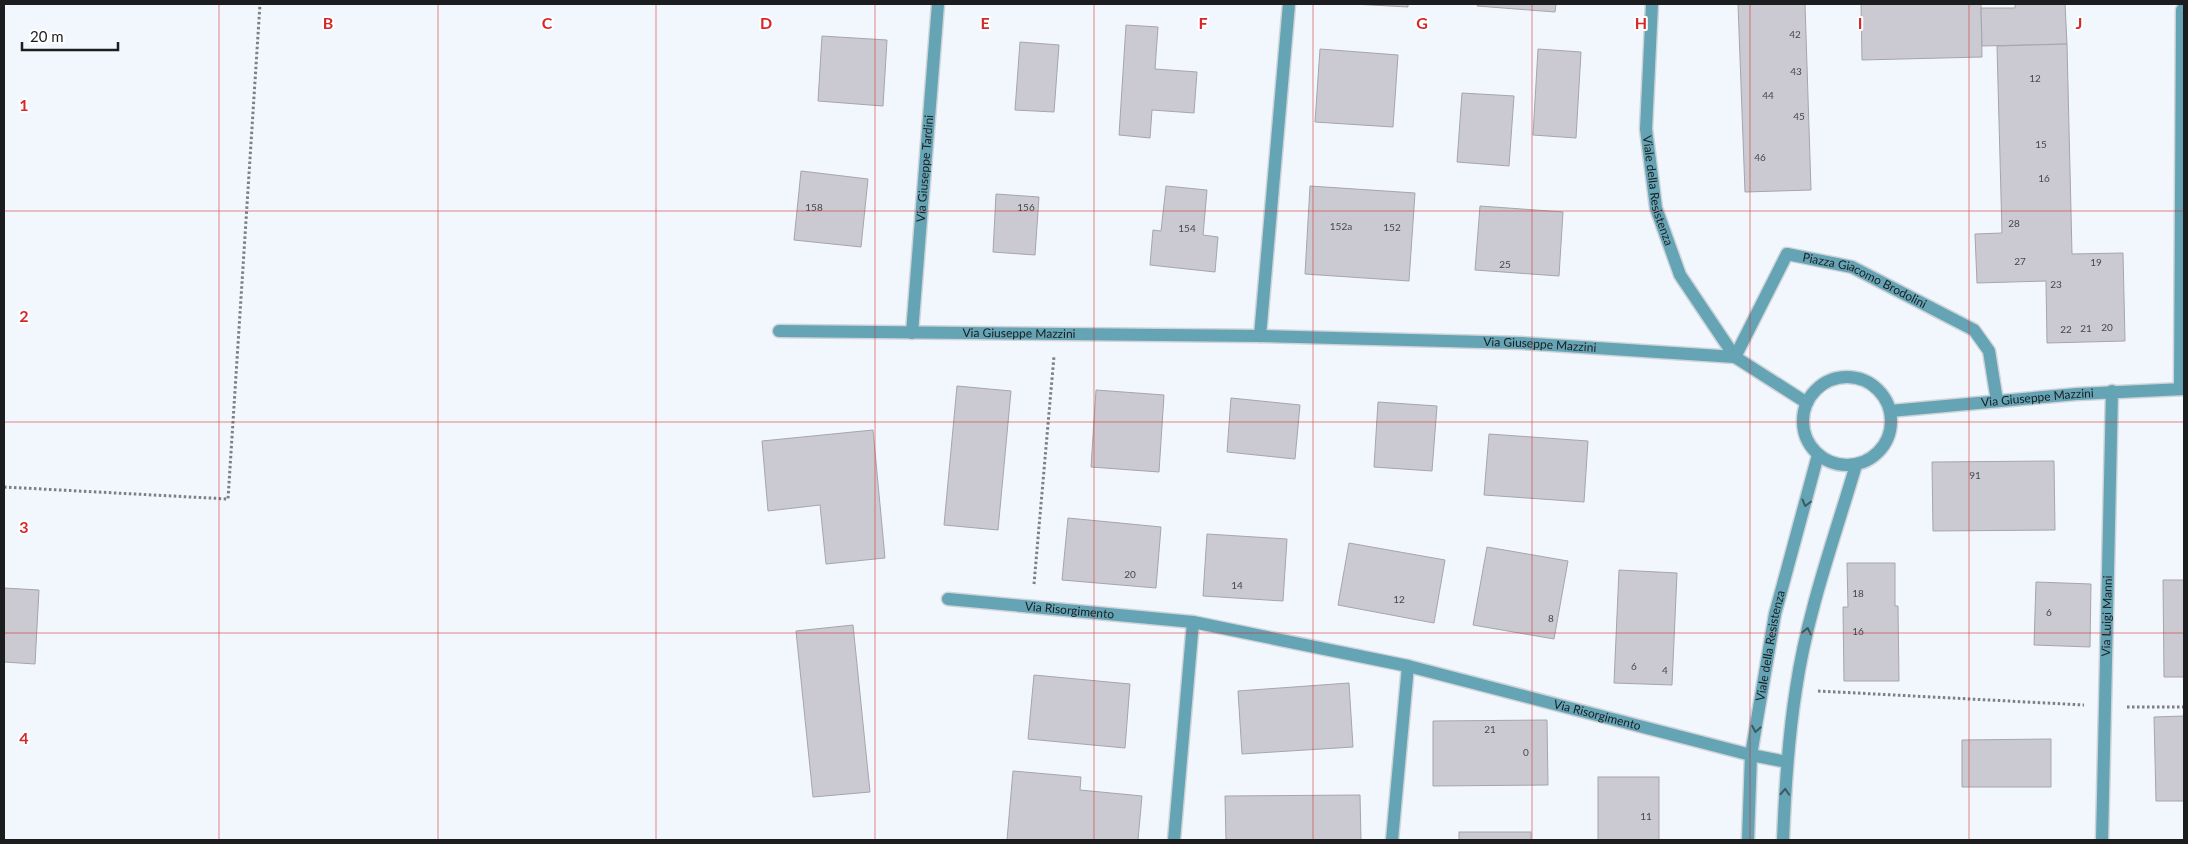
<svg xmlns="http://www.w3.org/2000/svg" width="2188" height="844" viewBox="0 0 2188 844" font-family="Lato,sans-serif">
<rect width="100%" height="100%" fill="#f1f7fd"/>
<g fill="#cbc9d1" stroke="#a7a5ac">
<polygon points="1353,4 1408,4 1408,7"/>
<polygon points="1478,4 1556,4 1555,12 1477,6"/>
<polygon points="1738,4 1805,4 1811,190 1745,192"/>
<polygon points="1861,4 1981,4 1982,57 1862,60"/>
<polygon points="2015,4 2065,4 2067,44 1982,46 1981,8 2015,8"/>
<polygon points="1126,25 1158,27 1155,69 1197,72 1194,113 1152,110 1150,138 1119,135"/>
<polygon points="822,36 887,40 883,106 818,101"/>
<polygon points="1020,42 1059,45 1054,112 1015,110"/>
<polygon points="2067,44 2072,254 2123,253 2125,341 2047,343 2046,281 1977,283 1975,234 2002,233 1997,46"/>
<polygon points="1320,49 1398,55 1393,127 1315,122"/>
<polygon points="1538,49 1581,52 1576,138 1533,135"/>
<polygon points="1462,93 1514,96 1509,166 1457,162"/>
<polygon points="801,171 868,179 861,247 794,240"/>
<polygon points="1166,186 1207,190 1203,235 1218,237 1215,272 1150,265 1153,230 1161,231"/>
<polygon points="1310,186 1415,193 1409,281 1305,274"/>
<polygon points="996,194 1039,197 1035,255 993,252"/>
<polygon points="1480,206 1563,212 1559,276 1475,270"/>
<polygon points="957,386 1011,391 998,530 944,525"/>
<polygon points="1096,390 1164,395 1159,472 1091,467"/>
<polygon points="1231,398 1300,405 1295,459 1227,452"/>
<polygon points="1378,402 1437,406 1432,471 1374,467"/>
<polygon points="873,430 885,558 826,564 820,505 768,511 762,441"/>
<polygon points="1489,434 1588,441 1584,502 1484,495"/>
<polygon points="2054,461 2055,530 1933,531 1932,462"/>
<polygon points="1068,518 1161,527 1156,588 1062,580"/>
<polygon points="1207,534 1287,539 1283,601 1203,596"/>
<polygon points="1349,543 1445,560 1434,623 1338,605"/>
<polygon points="1487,547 1568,561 1554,639 1473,625"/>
<polygon points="1847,563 1895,563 1895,606 1898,606 1899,681 1844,681 1843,607 1848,607"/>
<polygon points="1619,570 1677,573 1672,685 1614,683"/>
<polygon points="2163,580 2184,580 2184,677 2164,677"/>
<polygon points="2036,582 2091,584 2090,647 2034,645"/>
<polygon points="4,588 39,590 35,664 4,662"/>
<polygon points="853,625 870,792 813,797 796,631"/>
<polygon points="1034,675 1130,684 1125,748 1028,739"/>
<polygon points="1349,683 1353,747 1242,754 1238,691"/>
<polygon points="2184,716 2184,801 2156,801 2154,717"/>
<polygon points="1547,720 1548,785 1433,786 1433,721"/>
<polygon points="2051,739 2051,787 1962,787 1962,740"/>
<polygon points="1013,771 1081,777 1080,790 1142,796 1138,840 1007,840"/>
<rect x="1598" y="777" width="61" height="63"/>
<polygon points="1360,795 1361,840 1226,840 1225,796"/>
<rect x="1459" y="832" width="72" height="8"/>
</g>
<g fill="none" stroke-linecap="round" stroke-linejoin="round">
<g stroke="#cfd4d9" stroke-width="15">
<g id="street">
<path id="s1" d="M1652,4L1646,129L1656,208L1680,275L1735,357"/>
<path id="s2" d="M779,331L1260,336L1521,343L1735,357L1807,403"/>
<path id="s3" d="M912,333L938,4"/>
<polyline points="1260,336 1289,4"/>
<path id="s4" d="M1735,357L1787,254L1852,267L1974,330L1989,351L1997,401"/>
<circle cx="1847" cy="421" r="44"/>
<polyline points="2180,389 2182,10"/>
<path id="s5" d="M1890,411L2077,394L2184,389"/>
<path id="s6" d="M948,599L1193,622L1408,666L1751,755L1787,762"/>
<polyline points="1174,840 1193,622"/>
<polyline points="1392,840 1408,666"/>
<path id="s7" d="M1748,840L1751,755L1775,614L1818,455"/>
<path d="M1783,840C1785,790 1788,739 1796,689C1807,613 1834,539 1856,465"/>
<path id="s8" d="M2102,840L2112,391"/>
</g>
</g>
<g stroke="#7c7f83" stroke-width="3" stroke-dasharray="2.5 2.5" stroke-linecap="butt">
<polyline points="4,487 228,499 260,4"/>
<polyline points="1034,584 1054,356"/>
<polyline points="1818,691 2084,705"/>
<polyline points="2127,707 2184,707"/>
</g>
<use href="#street" stroke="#64a4b5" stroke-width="12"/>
</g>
<defs><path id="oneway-chevron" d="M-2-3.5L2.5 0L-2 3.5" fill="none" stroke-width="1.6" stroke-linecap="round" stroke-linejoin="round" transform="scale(1.25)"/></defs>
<g stroke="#3c5a62">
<use href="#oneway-chevron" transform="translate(1806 503) rotate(105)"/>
<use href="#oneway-chevron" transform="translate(1807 631) rotate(-78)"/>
<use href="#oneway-chevron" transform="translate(1756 729) rotate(100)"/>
<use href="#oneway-chevron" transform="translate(1785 792) rotate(-87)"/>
</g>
<path fill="none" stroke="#d62828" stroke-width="1" stroke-opacity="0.55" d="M219,4V840M438,4V840M656,4V840M875,4V840M1094,4V840M1313,4V840M1532,4V840M1750,4V840M1969,4V840M4,211H2184M4,422H2184M4,633H2184"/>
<g text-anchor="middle" stroke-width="4" stroke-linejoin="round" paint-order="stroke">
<g font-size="10" fill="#47484c">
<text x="1795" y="38">42</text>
<text x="1796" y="75">43</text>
<text x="2035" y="82">12</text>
<text x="1768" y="99">44</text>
<text x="1799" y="120">45</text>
<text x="2041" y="148">15</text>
<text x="1760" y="161">46</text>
<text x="2044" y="182">16</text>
<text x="814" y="211">158</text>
<text x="1026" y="211">156</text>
<text x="2014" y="227">28</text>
<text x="1341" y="230">152a</text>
<text x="1392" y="231">152</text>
<text x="1187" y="232">154</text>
<text x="2020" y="265">27</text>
<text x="2096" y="266">19</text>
<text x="1505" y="268">25</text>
<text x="2056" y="288">23</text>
<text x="2107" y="331">20</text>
<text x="2086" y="332">21</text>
<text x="2066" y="333">22</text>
<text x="1975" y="479">91</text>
<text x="1130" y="578">20</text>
<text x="1237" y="589">14</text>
<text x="1858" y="597">18</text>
<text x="1399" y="603">12</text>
<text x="2049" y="616">6</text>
<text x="1551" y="622">8</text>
<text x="1858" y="635">16</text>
<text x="1634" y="670">6</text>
<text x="1665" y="674">4</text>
<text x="1490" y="733">21</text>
<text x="1526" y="756">0</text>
<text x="1646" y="820">11</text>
</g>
<g font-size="12" fill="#1b1d1f" stroke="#fff">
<text dy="4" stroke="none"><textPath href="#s3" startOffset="165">Via Giuseppe Tardini</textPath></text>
<text dy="4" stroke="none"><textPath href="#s1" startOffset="188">Viale della Resistenza</textPath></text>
<text dy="4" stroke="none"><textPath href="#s4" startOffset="198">Piazza Giacomo Brodolini</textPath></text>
<text dy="4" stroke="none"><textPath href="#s2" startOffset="240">Via Giuseppe Mazzini</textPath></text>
<text dy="4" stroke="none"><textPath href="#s2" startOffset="761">Via Giuseppe Mazzini</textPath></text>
<text dy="4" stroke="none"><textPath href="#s5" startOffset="148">Via Giuseppe Mazzini</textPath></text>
<text dy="4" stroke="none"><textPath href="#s6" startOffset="122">Via Risorgimento</textPath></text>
<text dy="4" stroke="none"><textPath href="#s8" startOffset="224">Via Luigi Manni</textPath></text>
<text dy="4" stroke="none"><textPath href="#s7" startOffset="196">Viale della Resistenza</textPath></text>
<text dy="4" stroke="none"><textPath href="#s6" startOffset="661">Via Risorgimento</textPath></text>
</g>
</g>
<g font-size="16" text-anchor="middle" font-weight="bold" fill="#d62828" stroke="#fff" stroke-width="4" stroke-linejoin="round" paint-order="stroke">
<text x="328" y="29">B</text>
<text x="547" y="29">C</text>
<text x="766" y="29">D</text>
<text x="985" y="29">E</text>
<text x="1203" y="29">F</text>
<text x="1422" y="29">G</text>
<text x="1641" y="29">H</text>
<text x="1860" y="29">I</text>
<text x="2079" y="29">J</text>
<text x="24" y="111">1</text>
<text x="24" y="322">2</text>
<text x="24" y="533">3</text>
<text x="24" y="744">4</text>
</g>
<rect width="2188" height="844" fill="none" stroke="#1b1d1f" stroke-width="10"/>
<path d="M22 42v8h96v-8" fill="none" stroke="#1b1d1f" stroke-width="2.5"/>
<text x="30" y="42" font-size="15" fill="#1b1d1f" stroke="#ffffff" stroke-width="4" paint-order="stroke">20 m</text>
</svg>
